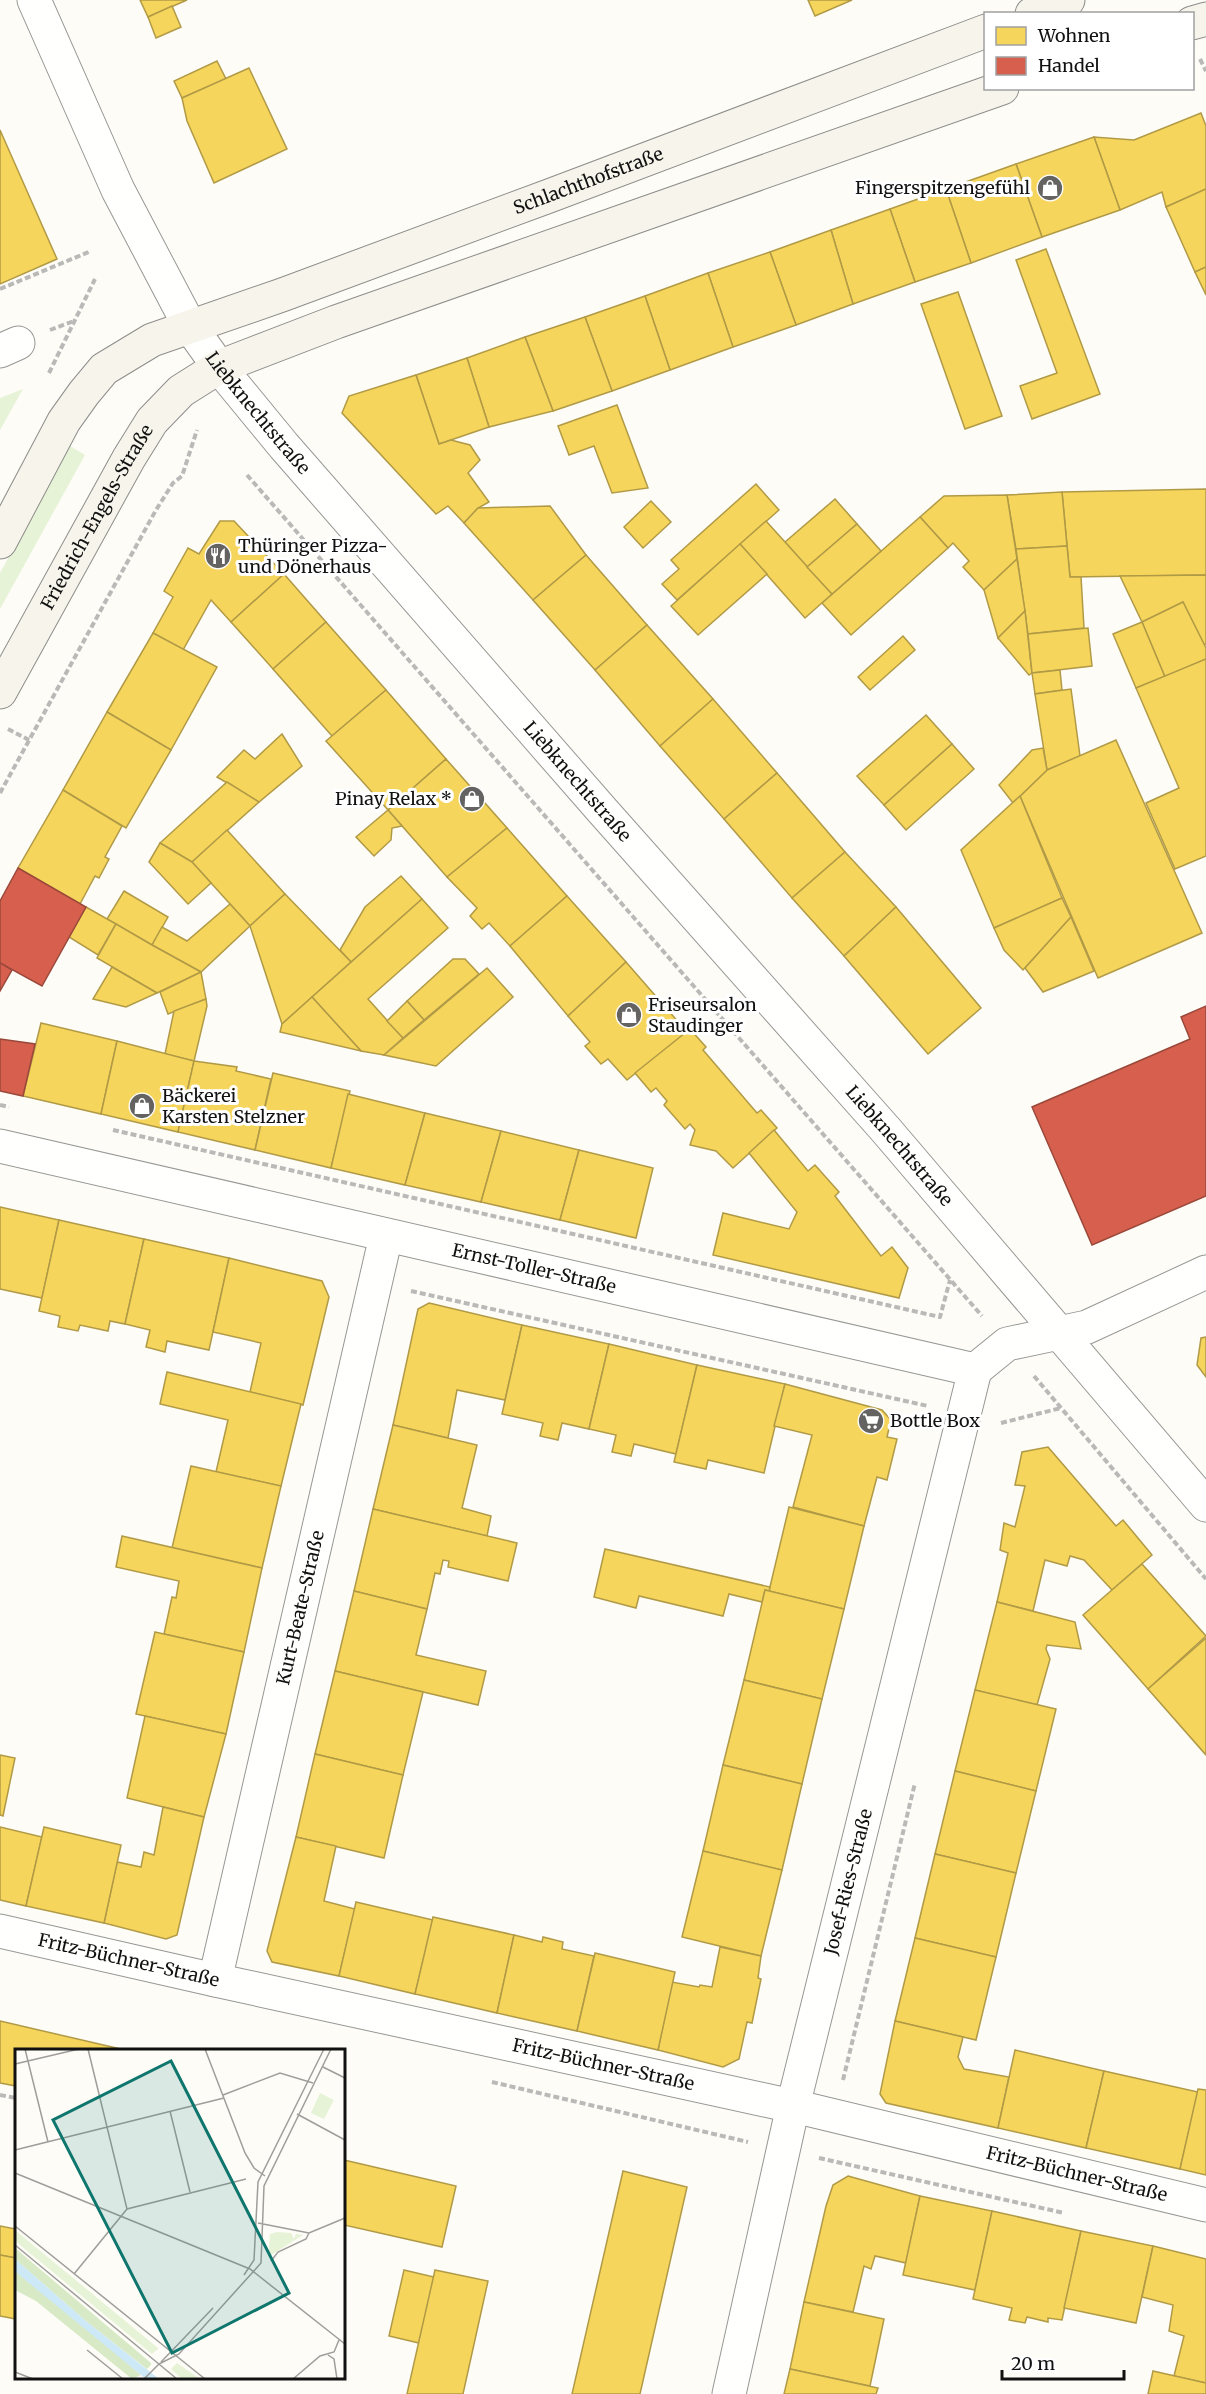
<svg xmlns="http://www.w3.org/2000/svg" width="1206" height="2394" font-family="Merriweather,serif">
  <rect width="100%" height="100%" fill="#fdfcf7"/>
  <g fill="#e7f3d7">
    <polygon points="23,389 0,430 0,398"/>
    <polygon points="70,446 85,455 0,609 0,573"/>
  </g>
  <g fill="#f6d55c" stroke="#b19a46" stroke-width="1.5">
    <polygon points="140,0 187,0 148,17"/>
    <polygon points="808,0 852,0 815,16"/>
    <polygon points="172,6 181,27 156,38 148,17"/>
    <polygon points="217,61 226,79 182,98 174,81"/>
    <polygon points="249,68 287,149 214,183 187,121 182,98"/>
    <polygon points="1201,113 1206,126 1206,189 1166,207 1162,192 1120,210 1094,137 1134,140"/>
    <polygon points="0,130 57,259 0,284"/>
    <polygon points="1094,137 1120,210 1042,237 1016,164"/>
    <polygon points="1016,164 1042,237 971,263 946,189"/>
    <polygon points="946,189 971,263 915,282 890,209"/>
    <polygon points="1206,189 1206,267 1195,272 1166,207"/>
    <polygon points="890,209 915,282 853,304 831,230"/>
    <polygon points="831,230 853,304 796,325 770,252"/>
    <polygon points="1046,249 1100,394 1032,419 1020,386 1057,373 1016,260"/>
    <polygon points="770,252 796,325 733,347 708,273"/>
    <polygon points="1206,267 1206,295 1195,272"/>
    <polygon points="708,273 733,347 670,370 645,296"/>
    <polygon points="958,292 1002,416 965,429 921,304"/>
    <polygon points="645,296 670,370 612,391 585,317"/>
    <polygon points="585,317 612,391 553,411 525,337"/>
    <polygon points="525,337 553,411 489,427 467,358"/>
    <polygon points="467,358 489,427 439,444 416,375"/>
    <polygon points="416,375 439,444 451,440 470,445 480,460 468,473 489,502 478,508 464,523 448,506 436,514 342,413 349,396"/>
    <polygon points="617,405 648,488 612,493 594,446 569,455 558,426"/>
    <polygon points="756,484 779,510 677,600 662,584 679,569 671,560"/>
    <polygon points="1206,489 1206,575 1070,577 1062,492"/>
    <polygon points="1062,492 1067,546 1016,549 1007,495"/>
    <polygon points="1007,495 1017,559 984,590 963,567 969,561 953,543 948,548 920,517 944,496"/>
    <polygon points="835,499 857,524 807,567 785,542"/>
    <polygon points="651,501 671,522 643,548 624,527"/>
    <polygon points="550,506 586,555 533,600 464,523 478,508"/>
    <polygon points="920,517 948,548 851,635 822,603"/>
    <polygon points="220,521 234,521 284,574 231,622 211,600 183,650 153,633 173,597 164,591 188,548 199,554"/>
    <polygon points="766,521 832,594 805,618 740,544"/>
    <polygon points="857,524 881,551 832,594 807,567"/>
    <polygon points="740,544 767,574 698,635 671,606"/>
    <polygon points="1067,546 1070,577 1081,577 1084,628 1028,634 1016,549"/>
    <polygon points="586,555 647,625 595,670 533,600"/>
    <polygon points="1017,559 1025,611 998,638 984,590"/>
    <polygon points="284,574 326,622 273,669 231,622"/>
    <polygon points="1206,575 1206,644 1204,645 1183,602 1142,622 1120,576"/>
    <polygon points="1183,602 1206,648 1206,659 1165,677 1142,622"/>
    <polygon points="1025,611 1032,673 1029,675 998,638"/>
    <polygon points="326,622 386,690 332,736 273,669"/>
    <polygon points="1142,622 1165,677 1136,688 1113,634"/>
    <polygon points="647,625 713,699 660,746 595,670"/>
    <polygon points="1088,628 1092,666 1032,673 1028,634"/>
    <polygon points="153,633 217,667 171,750 107,712"/>
    <polygon points="903,636 915,650 870,690 858,677"/>
    <polygon points="1206,659 1206,856 1175,869 1146,803 1179,788 1136,688"/>
    <polygon points="1060,670 1062,690 1035,694 1032,673"/>
    <polygon points="1071,689 1080,756 1047,770 1035,694"/>
    <polygon points="386,690 446,759 388,810 326,741"/>
    <polygon points="713,699 777,773 724,819 660,746"/>
    <polygon points="107,712 171,750 126,828 63,790"/>
    <polygon points="926,715 952,744 884,805 857,776"/>
    <polygon points="282,734 302,766 259,802 217,777 244,750 255,759"/>
    <polygon points="1116,740 1202,933 1098,978 1020,796 1047,770"/>
    <polygon points="952,744 974,769 906,830 884,805"/>
    <polygon points="1043,748 1047,770 1013,803 999,785 1032,750"/>
    <polygon points="446,759 507,828 447,877 388,810"/>
    <polygon points="777,773 845,852 792,898 724,819"/>
    <polygon points="227,782 259,802 192,862 160,843"/>
    <polygon points="63,790 122,826 105,857 109,859 99,878 95,876 80,904 18,868"/>
    <polygon points="1020,796 1062,898 994,928 961,850"/>
    <polygon points="388,810 402,826 392,828 391,840 374,856 356,837"/>
    <polygon points="507,828 567,896 510,946 489,923 482,929 470,916 477,908 447,877"/>
    <polygon points="227,830 285,894 250,926 192,862"/>
    <polygon points="160,843 192,862 211,883 188,904 149,862"/>
    <polygon points="845,852 896,907 844,956 792,898"/>
    <polygon points="401,876 422,899 351,962 340,950 365,907"/>
    <polygon points="124,891 168,917 152,945 107,919"/>
    <polygon points="285,894 351,962 282,1024 250,926"/>
    <polygon points="567,896 626,962 568,1016 510,946"/>
    <polygon points="1062,898 1071,917 1023,970 1004,950 994,928"/>
    <polygon points="422,899 448,928 368,999 403,1038 384,1055 361,1051 312,997"/>
    <polygon points="230,904 250,926 201,972 152,945 162,927 187,941"/>
    <polygon points="86,907 116,924 98,955 69,937"/>
    <polygon points="896,907 981,1008 928,1054 844,956"/>
    <polygon points="1071,917 1094,971 1043,992 1025,968"/>
    <polygon points="116,924 152,945 201,972 157,993 97,958"/>
    <polygon points="453,959 465,959 479,974 424,1020 407,1001"/>
    <polygon points="626,962 687,1032 627,1080 608,1059 601,1064 585,1046 590,1042 568,1016"/>
    <polygon points="112,967 157,993 126,1007 93,999"/>
    <polygon points="487,968 513,997 436,1066 384,1055"/>
    <polygon points="201,972 206,999 168,1014 160,992"/>
    <polygon points="312,997 361,1051 280,1032 282,1024"/>
    <polygon points="206,999 207,1006 194,1061 165,1054 174,1011"/>
    <polygon points="407,1001 424,1020 403,1038 387,1021"/>
    <polygon points="41,1023 117,1041 101,1114 23,1096"/>
    <polygon points="690,1029 706,1047 703,1050 757,1113 761,1110 777,1128 733,1168 716,1151 690,1145 695,1130 690,1124 685,1129 664,1105 667,1101 656,1088 651,1092 635,1073"/>
    <polygon points="117,1041 194,1061 178,1132 101,1114"/>
    <polygon points="194,1061 237,1067 236,1071 271,1079 255,1150 178,1132"/>
    <polygon points="273,1073 350,1091 331,1168 255,1150"/>
    <polygon points="348,1094 425,1113 405,1185 331,1168"/>
    <polygon points="425,1113 501,1131 481,1202 405,1185"/>
    <polygon points="774,1130 808,1171 815,1165 839,1192 835,1196 881,1256 892,1247 908,1268 899,1298 713,1255 723,1213 789,1229 797,1212 749,1153"/>
    <polygon points="501,1131 579,1150 560,1220 481,1202"/>
    <polygon points="579,1150 653,1168 636,1238 560,1220"/>
    <polygon points="0,1207 59,1220 42,1298 0,1289"/>
    <polygon points="59,1220 144,1239 125,1324 110,1321 108,1331 80,1325 78,1331 58,1327 60,1316 39,1311"/>
    <polygon points="144,1239 229,1258 209,1350 167,1341 165,1352 146,1347 150,1330 125,1324"/>
    <polygon points="229,1258 322,1281 329,1297 303,1405 250,1392 261,1343 213,1332"/>
    <polygon points="429,1303 522,1325 505,1400 457,1390 448,1438 393,1425 418,1309"/>
    <polygon points="522,1325 609,1344 589,1429 562,1423 558,1440 540,1436 543,1423 502,1414"/>
    <polygon points="1206,1337 1206,1377 1197,1365 1201,1338"/>
    <polygon points="609,1344 697,1365 676,1454 634,1444 631,1456 612,1452 616,1435 589,1429"/>
    <polygon points="697,1365 785,1384 764,1473 708,1460 706,1469 674,1462"/>
    <polygon points="167,1372 301,1404 281,1486 216,1472 228,1420 160,1404"/>
    <polygon points="785,1384 882,1410 891,1420 887,1437 897,1439 887,1480 877,1477 864,1526 793,1507 812,1435 774,1426"/>
    <polygon points="393,1425 477,1445 462,1508 491,1516 487,1536 373,1509"/>
    <polygon points="1048,1447 1116,1526 1123,1520 1152,1555 1112,1590 1084,1560 1070,1556 1067,1566 1045,1560 1033,1611 997,1602 1008,1553 1000,1550 1004,1523 1015,1527 1025,1486 1015,1485 1022,1452"/>
    <polygon points="191,1466 281,1486 262,1568 172,1548"/>
    <polygon points="789,1507 864,1526 844,1609 769,1591"/>
    <polygon points="373,1509 517,1543 508,1581 448,1567 449,1561 443,1560 440,1574 435,1573 427,1609 354,1591"/>
    <polygon points="122,1536 262,1568 244,1652 164,1634 172,1597 176,1598 179,1581 116,1567"/>
    <polygon points="605,1549 770,1587 769,1591 765,1590 762,1602 729,1594 723,1616 639,1596 636,1608 594,1597"/>
    <polygon points="1142,1564 1206,1636 1148,1689 1083,1615"/>
    <polygon points="765,1590 844,1609 822,1699 744,1680"/>
    <polygon points="354,1591 427,1609 416,1655 486,1671 478,1705 335,1671"/>
    <polygon points="997,1602 1075,1622 1081,1649 1047,1645 1046,1649 1050,1659 1037,1705 975,1690"/>
    <polygon points="155,1632 244,1652 226,1734 136,1714"/>
    <polygon points="1206,1638 1206,1755 1148,1689"/>
    <polygon points="335,1671 423,1692 403,1775 315,1754"/>
    <polygon points="744,1680 822,1699 802,1784 723,1765"/>
    <polygon points="975,1690 1056,1709 1036,1791 955,1771"/>
    <polygon points="145,1716 226,1734 204,1817 127,1798"/>
    <polygon points="315,1754 403,1775 384,1858 296,1837"/>
    <polygon points="0,1755 15,1758 3,1816 0,1815"/>
    <polygon points="723,1765 802,1784 782,1870 703,1851"/>
    <polygon points="955,1771 1036,1791 1016,1873 935,1854"/>
    <polygon points="163,1807 204,1817 177,1935 166,1939 104,1923 117,1862 141,1867 144,1852 154,1855"/>
    <polygon points="0,1827 42,1837 26,1906 0,1900"/>
    <polygon points="44,1827 121,1845 104,1923 26,1906"/>
    <polygon points="296,1837 336,1846 324,1901 355,1909 339,1976 272,1962 267,1951"/>
    <polygon points="703,1851 782,1870 761,1956 682,1937"/>
    <polygon points="935,1854 1016,1873 996,1957 915,1938"/>
    <polygon points="356,1902 433,1920 415,1994 339,1976"/>
    <polygon points="433,1917 514,1935 497,2013 415,1994"/>
    <polygon points="514,1935 542,1942 543,1937 563,1942 562,1949 594,1956 577,2031 497,2013"/>
    <polygon points="915,1938 996,1957 976,2040 895,2021"/>
    <polygon points="720,1947 761,1956 758,1978 761,1979 752,2023 747,2022 739,2059 723,2067 658,2050 672,1982 699,1987 700,1985 712,1987"/>
    <polygon points="595,1953 675,1972 658,2050 577,2031"/>
    <polygon points="0,2021 125,2050 16,2050 16,2086 0,2083"/>
    <polygon points="895,2021 963,2037 958,2057 964,2069 1009,2077 998,2128 886,2103 880,2094"/>
    <polygon points="1015,2050 1104,2071 1086,2148 998,2128"/>
    <polygon points="1104,2071 1198,2092 1180,2169 1086,2148"/>
    <polygon points="1198,2089 1206,2090 1206,2175 1180,2169"/>
    <polygon points="344,2160 456,2186 442,2247 344,2225"/>
    <polygon points="623,2171 687,2187 640,2394 572,2394"/>
    <polygon points="848,2176 920,2196 906,2263 875,2256 871,2269 864,2266 853,2312 804,2302 826,2206 833,2185"/>
    <polygon points="920,2196 992,2211 975,2290 903,2275"/>
    <polygon points="992,2211 1081,2231 1062,2320 1048,2318 1048,2322 1027,2317 1025,2323 1009,2320 1012,2308 973,2299"/>
    <polygon points="0,2226 16,2229 16,2258 0,2255"/>
    <polygon points="1081,2231 1153,2246 1136,2323 1064,2308"/>
    <polygon points="1153,2246 1206,2259 1206,2383 1174,2376 1184,2336 1169,2331 1173,2305 1142,2297"/>
    <polygon points="0,2255 16,2258 16,2319 0,2316"/>
    <polygon points="404,2270 434,2277 419,2343 389,2336"/>
    <polygon points="435,2270 488,2281 463,2394 407,2394"/>
    <polygon points="804,2302 884,2319 870,2386 790,2369"/>
    <polygon points="790,2369 878,2388 876,2394 784,2394"/>
    <polygon points="1153,2371 1206,2383 1206,2394 1148,2394"/>
  </g>
  <g fill="#d6604d" stroke="#9b483b" stroke-width="1.5">
    <polygon points="18,868 86,907 42,986 0,963 0,901"/>
    <polygon points="0,963 12,970 0,991"/>
    <polygon points="1206,1006 1206,1196 1092,1245 1032,1107 1190,1039 1181,1017"/>
    <polygon points="0,1039 35,1044 23,1096 0,1091"/>
  </g>
  <g fill="none" stroke-linecap="round" stroke-linejoin="round">
    <g stroke="#979795" stroke-width="35">
      <g id="minor">
        <polyline points="0,351 18,343"/>
        <path id="s1" d="M 0,1146 L 975,1370 L 1007,1344 L 1087,1327 L 1206,1272"/>
        <path id="s2" d="M 0,1931 L 215,1980 L 806,2109 L 1206,2205"/>
        <path id="s3" d="M 215,1980 L 386,1236"/>
        <path id="s4" d="M 729,2394 L 793,2106 L 975,1370"/>
      </g>
    </g>
    <g stroke="#979795" stroke-width="35">
      <g id="tertiary">
        <path id="s5" d="M 34,0 L 118,190 L 189,325 L 219,367 L 284,446 L 601,809 L 886,1130 L 1206,1505"/>
      </g>
    </g>
    <g stroke="#8e8d8b" stroke-width="35">
      <g id="secondary">
        <polyline points="1032,14 1068,0"/>
        <polyline points="1192,23 1206,19"/>
        <path id="s6" d="M 0,542 L 64,421 L 84,393 L 104,369 L 152,340 L 282,295 L 549,196 L 986,31"/>
        <path id="s7" d="M 0,692 L 129,458 L 152,421 L 181,391 L 219,367 L 336,322 L 1002,88"/>
      </g>
    </g>
    <g stroke="#b9b9b8" stroke-width="4" stroke-dasharray="6 3" stroke-linecap="butt">
      <polyline points="1200,59 1206,71"/>
      <polyline points="0,289 91,251"/>
      <polyline points="50,330 74,321"/>
      <polyline points="49,373 95,279"/>
      <polyline points="247,475 982,1316"/>
      <polyline points="8,729 29,740"/>
      <polyline points="0,793 156,510 173,483 182,476 197,430"/>
      <polyline points="0,1105 9,1107"/>
      <polyline points="113,1130 940,1317 950,1280"/>
      <polyline points="411,1291 928,1406"/>
      <polyline points="1034,1376 1206,1579"/>
      <polyline points="1001,1423 1061,1408"/>
      <polyline points="843,2080 915,1783"/>
      <polyline points="492,2082 748,2142"/>
      <polyline points="0,2095 16,2098"/>
      <polyline points="819,2158 1064,2213"/>
    </g>
    <use href="#minor" stroke="#fffffe" stroke-width="33"/>
    <use href="#tertiary" stroke="#fffffe" stroke-width="33"/>
    <use href="#secondary" stroke="#f6f4eb" stroke-width="33"/>
  </g>
  <defs>
    <g id="shop-disc" transform="scale(1.35)"><circle r="9.5" fill="#646362" stroke="#fff"/><path d="M-5-2.5h2.3a2.7 3.5 0 0 1 5.4 0H5L5.5 6h-11ZM-1.5-2.5h3a1.5 2.3 0 0 0-3 0Z" fill="#fff"/></g>
    <g id="restaurant-disc" transform="scale(1.35)"><circle r="9.5" fill="#646362" stroke="#fff"/><path d="M-5-6h1v4h1v-4h1v4h1v-4h1v5L-1.5 .5V6h-2V.5L-5-1ZM5-6V6H3V1.5H1.5Q1.5-4 5-6Z" fill="#fff"/></g>
    <g id="supermarket-disc" transform="scale(1.35)"><circle r="9.5" fill="#646362" stroke="#fff"/><path d="M-6-5.5h2.5l.6 2H6L4.5 2H-2.5L-4.4-4H-6ZM-1.5 3.2a1.3 1.3 0 1 0 .1 0ZM3 3.2a1.3 1.3 0 1 0 .1 0Z" fill="#fff"/></g>
  </defs>
  <g fill-rule="evenodd">
    <use href="#shop-disc" x="1050" y="188"/>
    <use href="#restaurant-disc" x="218" y="556"/>
    <use href="#shop-disc" x="472" y="799"/>
    <use href="#shop-disc" x="629" y="1015"/>
    <use href="#shop-disc" x="142" y="1106"/>
    <use href="#supermarket-disc" x="871" y="1421"/>
  </g>
  <g text-anchor="middle" stroke-width="6" stroke-linejoin="round" paint-order="stroke">
    <g font-size="18" fill="#111" stroke="#fff">
      <text dy="6" stroke="none"><textPath href="#s6" startOffset="723">Schlachthofstraße</textPath></text>
      <text dy="6" stroke="none"><textPath href="#s5" startOffset="472">Liebknechtstraße</textPath></text>
      <text dy="6" stroke="none"><textPath href="#s7" startOffset="200">Friedrich-Engels-Straße</textPath></text>
      <text dy="6" stroke="none"><textPath href="#s5" startOffset="960">Liebknechtstraße</textPath></text>
      <text dy="6" stroke="none"><textPath href="#s5" startOffset="1446">Liebknechtstraße</textPath></text>
      <text dy="6" stroke="none"><textPath href="#s1" startOffset="548">Ernst-Toller-Straße</textPath></text>
      <text dy="6" stroke="none"><textPath href="#s3" startOffset="382">Kurt-Beate-Straße</textPath></text>
      <text dy="6" stroke="none"><textPath href="#s4" startOffset="526">Josef-Ries-Straße</textPath></text>
      <text dy="6" stroke="none"><textPath href="#s2" startOffset="132">Fritz-Büchner-Straße</textPath></text>
      <text dy="6" stroke="none"><textPath href="#s2" startOffset="618">Fritz-Büchner-Straße</textPath></text>
      <text dy="6" stroke="none"><textPath href="#s2" startOffset="1104">Fritz-Büchner-Straße</textPath></text>
    </g>
    <g font-size="18" fill="#111" stroke="#fff" text-anchor="start">
      <text x="1030" y="194" text-anchor="end">Fingerspitzengefühl</text>
      <text x="238" y="552">Thüringer Pizza-<tspan x="238" dy="21">und Dönerhaus</tspan></text>
      <text x="452" y="805" text-anchor="end">Pinay Relax *</text>
      <text x="648" y="1011">Friseursalon<tspan x="648" dy="21">Staudinger</tspan></text>
      <text x="162" y="1102">Bäckerei<tspan x="162" dy="21">Karsten Stelzner</tspan></text>
      <text x="890" y="1427">Bottle Box</text>
    </g>
  </g>
  <g transform="translate(15 2049)">
    <rect width="330" height="330" fill="#fdfcf7"/>
    <path d="M 305,44 L 319,51 L 309,70 L 296,64 ZM 0,181 L 143,299 L 143,300 L 137,305 L 5,196 L 0,191 ZM 262,183 L 276,184 L 279,190 L 281,185 L 288,186 L 253,208 L 255,185 ZM 162,314 L 185,330 L 167,330 L 156,320 Z" fill="#e7f3d7"/>
    <path d="M 0,199 L 136,314 L 136,316 L 132,320 L 72,273 L 0,210 ZM 0,222 L 90,295 L 126,326 L 117,330 L 21,252 L 0,241 Z" fill="#d8eac5"/>
    <path d="M 0,210 L 72,273 L 144,330 L 131,330 L 14,234 L 0,222 Z" fill="#cde8f7"/>
    <path fill="none" stroke="#9f9e9b" stroke-width="1.5" d="M 10,0 L 33,93M 73,0 L 112,160M 190,0 L 230,104 L 239,119 L 250,127M 0,15 L 64,0M 308,18 L 330,29M 208,46 L 265,24 L 298,34M 155,62 L 175,143M 282,65 L 330,91M 0,101 L 209,49M 0,124 L 235,220 L 330,295M 243,174 L 294,184 L 330,169M 0,177 L 190,330M 0,196 L 162,330M 256,212 L 263,203 L 291,190 L 294,184M 59,225 L 112,160 L 231,130M 229,226 L 239,211 L 243,133 L 309,0M 72,301 L 108,330M 313,306 L 319,310 L 322,330M 146,313 L 198,259M 144,315 L 164,305 L 246,214 L 249,137 L 316,0M 0,323 L 18,330M 129,330 L 144,315M 278,330 L 305,307 L 319,303 L 324,291"/>
    <path fill="#0f766e" fill-opacity="0.15" stroke="#0f766e" stroke-width="3" d="M 156,12 L 274,244 L 157,304 L 38,71 Z"/>
    <rect width="330" height="330" fill="none" stroke="#111" stroke-width="3"/>
  </g>
  <rect x="984" y="12" width="210" height="78" fill="#ffffff" stroke="#a0a0a0" stroke-width="1.5"/>
  <rect x="996" y="27" width="30" height="18" fill="#f6d55c" stroke="#a0a0a0" stroke-width="1.5"/>
  <text x="1038" y="42" font-size="18" fill="#111111">Wohnen</text>
  <rect x="996" y="57" width="30" height="18" fill="#d6604d" stroke="#a0a0a0" stroke-width="1.5"/>
  <text x="1038" y="72" font-size="18" fill="#111111">Handel</text>
  <path d="M1002 2370v9h122v-9" fill="none" stroke="#111111" stroke-width="3"/>
  <text x="1011" y="2370" font-size="18" fill="#111111" stroke="#ffffff" stroke-width="4.5" paint-order="stroke">20 m</text>
</svg>
